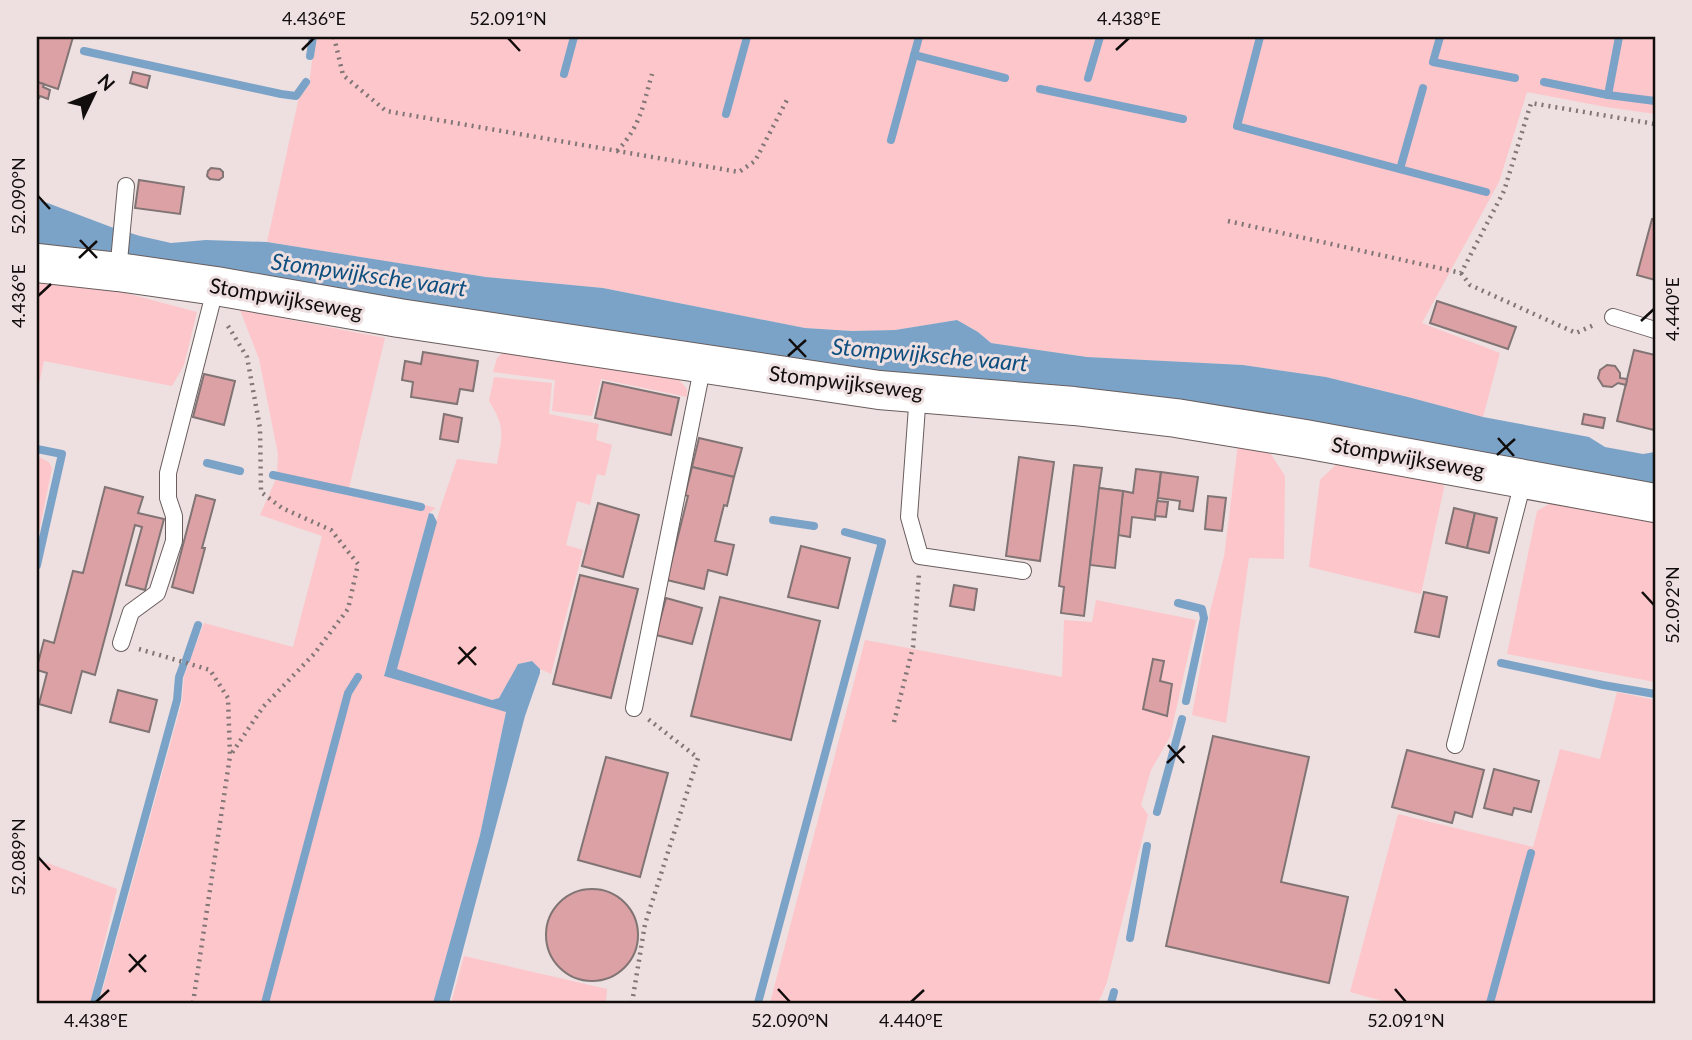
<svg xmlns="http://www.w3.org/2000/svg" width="1692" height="1040" font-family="Lato,sans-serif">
  <rect width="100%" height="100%" fill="#eedfe0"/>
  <g fill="#fdc6ca">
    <polygon points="315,37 1655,37 1655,114 1606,107 1527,92 1499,182 1422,323 1500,353 1483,417 1408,397 1326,377 1243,365 1087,357 991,343 978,332 957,320 895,330 853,331 805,328 603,288 486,277 267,242 299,97 309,85"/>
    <polygon points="37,281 118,291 197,312 184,365 172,386 44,361 37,393"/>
    <polygon points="240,310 385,338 349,488 277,473 278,454 259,359"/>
    <polygon points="508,348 673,373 687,389 687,397 601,379 592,416 552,411 555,380 493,372 497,358"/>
    <path d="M 494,377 L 552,383 L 549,414 L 599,424 L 596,440 L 612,445 L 605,476 L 597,474 L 590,505 L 577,501 L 566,545 L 583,550 L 551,674 L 540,669 L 532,661 L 518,664 L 499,698 L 492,700 L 396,669 L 439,512 L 457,459 L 497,464 C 502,435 506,428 489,401 Z"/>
    <polygon points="1238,444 1267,448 1285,476 1284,559 1249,558 1226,723 1192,715 1211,607 1224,557"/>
    <polygon points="37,456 49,462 52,468 37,542"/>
    <polygon points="1343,458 1441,476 1444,488 1421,594 1309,567 1320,480"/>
    <polygon points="276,479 420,511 425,505 436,508 429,513 384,675 506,711 480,835 433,1003 99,1003 182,701 184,676 204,623 293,647 322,536 260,515"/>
    <polygon points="1554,501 1655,523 1655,682 1507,654 1537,511"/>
    <polygon points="1096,600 1196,620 1170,737 1151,770 1141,805 1148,815 1107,982 1101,997 1097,1003 770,1003 865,640 1062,677 1064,620 1092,622"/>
    <polygon points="1617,692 1655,700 1655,1003 1390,1003 1350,992 1398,814 1533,847 1560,749 1600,759"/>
    <polygon points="37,859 117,889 90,1003 37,1003"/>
    <polygon points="464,956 607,989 606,1003 451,1003"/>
  </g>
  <g fill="#7ba3c8">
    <polygon points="37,199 111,227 140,236 171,243 206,240 267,242 486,277 603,288 805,328 852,331 895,330 957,320 978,332 991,343 1087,357 1243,365 1326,377 1408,397 1483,417 1589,437 1605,447 1643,454 1655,452 1655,490 909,379 37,253"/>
    <polygon points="429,513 433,514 437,522 397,669 492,700 499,698 518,664 532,661 540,669 540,673 525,716 449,1003 433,1003 480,835 506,712 384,676"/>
  </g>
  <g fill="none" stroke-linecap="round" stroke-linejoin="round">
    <g stroke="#7ba3c8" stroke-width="8">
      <polyline points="1260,37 1237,126 1486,192"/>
      <polyline points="1440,37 1433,62 1515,78"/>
      <polyline points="84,51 281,94 296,96 306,82"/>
      <polyline points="914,55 1005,78"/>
      <polyline points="310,56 313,37"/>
      <polyline points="564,74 574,37"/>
      <polyline points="1088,78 1100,37"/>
      <polyline points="1544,82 1608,95 1655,101"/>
      <polyline points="1040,89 1183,119"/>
      <polyline points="1608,95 1619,37"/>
      <polyline points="726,114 747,37"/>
      <polyline points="891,140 919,37"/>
      <polyline points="1400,169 1423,88"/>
      <polyline points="37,449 62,454 37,565"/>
      <polyline points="207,463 240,471"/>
      <polyline points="273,475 421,507"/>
      <polyline points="773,520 814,526"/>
      <polyline points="1178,603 1202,609 1204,618 1186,701"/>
      <polyline points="186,660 198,625"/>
      <polyline points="1501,663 1603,685 1655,694"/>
      <polyline points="1157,812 1182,719"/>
      <polyline points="1130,938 1147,846"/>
      <polyline points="94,1003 177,700 179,677 183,666"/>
      <polyline points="265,1003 348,693 358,677"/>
      <polyline points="758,1003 882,542 845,532"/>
      <polyline points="1111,1003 1114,992"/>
      <polyline points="1490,1003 1531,853"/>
    </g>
  </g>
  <g fill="#dca1a5" stroke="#817474" stroke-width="2">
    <polygon points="37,37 73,37 58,89 37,82"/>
    <polygon points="133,72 150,76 147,88 130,83"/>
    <polygon points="37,82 44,84 43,87 50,90 48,99 40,96 39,98 37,97"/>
    <polygon points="211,168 220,169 223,172 223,177 219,180 210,179 207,176 208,171"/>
    <polygon points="139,180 184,187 180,214 135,208"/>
    <polygon points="1652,219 1655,220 1655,280 1637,275"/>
    <polygon points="1437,301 1516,327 1508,349 1430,323"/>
    <polygon points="1634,350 1655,355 1655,423 1654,430 1617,421"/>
    <polygon points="423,352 478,361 473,391 460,389 457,404 411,397 413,382 402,380 405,361 421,364"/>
    <polygon points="1607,365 1615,366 1620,373 1620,378 1627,379 1626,385 1618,383 1612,387 1603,386 1598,378 1600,370"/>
    <polygon points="204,374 235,381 224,425 193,417"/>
    <polygon points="603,382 679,398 671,435 595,418"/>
    <polygon points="444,414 462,418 458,442 440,439"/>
    <polygon points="1584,414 1605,418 1603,428 1582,424"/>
    <polygon points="699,438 742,448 734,477 692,467"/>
    <polygon points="1019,457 1054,462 1040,561 1006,556"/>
    <polygon points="1074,465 1102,468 1099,488 1123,491 1117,541 1093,538 1084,616 1061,613 1064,587 1059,586"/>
    <polygon points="692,467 734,477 727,506 724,505 715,541 734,545 727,575 708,570 704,589 667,580 688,496 685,495"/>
    <polygon points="1136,469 1161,472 1155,520 1132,517 1130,537 1118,535 1123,491 1133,493"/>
    <polygon points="1161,472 1198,477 1193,511 1179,509 1180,501 1158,498"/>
    <polygon points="105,487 143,497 138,513 164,519 145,590 126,585 142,527 135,525 95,675 82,671 71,713 39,704 47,673 37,670 37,667 44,640 54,643 73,571 83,573"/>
    <polygon points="1099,488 1123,491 1115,568 1090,565"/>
    <polygon points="196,495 215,500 202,548 205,548 193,593 172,587"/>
    <polygon points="1208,496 1226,498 1222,531 1205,529"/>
    <polygon points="1157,501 1168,502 1166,517 1155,516"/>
    <polygon points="598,503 639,515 623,577 582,566"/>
    <polygon points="1454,508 1475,513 1467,548 1446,543"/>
    <polygon points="1475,513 1497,518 1489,553 1467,548"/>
    <polygon points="801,546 850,558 838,608 788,597"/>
    <polygon points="580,575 638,589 611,698 553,684"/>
    <polygon points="954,585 977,589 974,610 950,606"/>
    <polygon points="1424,592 1447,597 1439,637 1415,632"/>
    <polygon points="720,597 820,621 791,740 691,716"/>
    <polygon points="666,598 702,608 692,644 656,635"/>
    <polygon points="1153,659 1164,661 1160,681 1172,684 1167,716 1143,709"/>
    <polygon points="118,690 157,700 149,732 110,722"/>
    <polygon points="1213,736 1309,757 1281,882 1348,897 1329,983 1166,946"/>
    <polygon points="1407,750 1484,770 1472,817 1455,812 1452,823 1392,807"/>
    <polygon points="606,757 668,773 640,877 578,860"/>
    <polygon points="1494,769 1539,781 1531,812 1514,808 1512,815 1484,808"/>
    <circle cx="592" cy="935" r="46"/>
  </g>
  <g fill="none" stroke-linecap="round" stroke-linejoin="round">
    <g stroke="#695d5d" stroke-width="18">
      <g id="lane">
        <polyline points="118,272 126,186"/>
        <polyline points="1613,317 1655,330"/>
        <polyline points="918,393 909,517 920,556 1023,571"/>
        <polyline points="121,643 131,612 157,593 174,541 174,516 168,498 168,473 216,286"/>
        <polyline points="634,708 703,364"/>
        <polyline points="1455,745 1524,478"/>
      </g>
    </g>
    <g stroke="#695d5d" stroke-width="40">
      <polyline id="secondary" points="37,263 118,272 216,286 399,318 879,390 1074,406 1176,418 1305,439 1655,503"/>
    </g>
    <g stroke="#807676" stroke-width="4.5" stroke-dasharray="2 5" stroke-linecap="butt">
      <polyline points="334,37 343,75 386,111 739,172 755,161 788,98"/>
      <path d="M 617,151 C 640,127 643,106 652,74"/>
      <polyline points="1228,221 1461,273 1504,191 1531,103 1655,124"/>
      <polyline points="1461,273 1470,285 1576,333 1596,324"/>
      <polyline points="228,326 247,357 260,428 261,492 282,508 331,530 358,564 348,609 314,654 263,707 230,756"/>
      <polyline points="139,649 210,670 228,698 230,756 193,1003"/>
      <polyline points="894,722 913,647 919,574"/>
      <polyline points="632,1003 645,924 698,758 648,719"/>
    </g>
    <use href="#lane" stroke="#fff" stroke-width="16"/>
    <use href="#secondary" stroke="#fff" stroke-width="38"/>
  </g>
  <path fill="none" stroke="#120d0d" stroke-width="2.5" d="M 508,38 L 520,51M 302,50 L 314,38M 1116,50 L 1129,38M 38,196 L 50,209M 80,240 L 97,258M 79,258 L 97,241M 38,296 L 51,284M 1641,321 L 1654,309M 789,339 L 806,357M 788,356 L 806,340M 1498,438 L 1514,456M 1497,455 L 1515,439M 1642,592 L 1654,605M 459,647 L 476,665M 458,664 L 476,647M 1168,745 L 1184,763M 1167,763 L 1185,746M 38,857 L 50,870M 129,954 L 146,972M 129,972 L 146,955M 778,989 L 790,1002M 1395,989 L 1406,1002M 96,1002 L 109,990M 911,1002 L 924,990"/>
  <g text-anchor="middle" stroke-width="6" stroke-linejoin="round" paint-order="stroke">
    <g font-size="21" fill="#120d0d" stroke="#eedfe0">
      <text transform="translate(286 299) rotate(10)" y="7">Stompwijkseweg</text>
      <text transform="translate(846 383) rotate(7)" y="7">Stompwijkseweg</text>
      <text transform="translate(1408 458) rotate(10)" y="7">Stompwijkseweg</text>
    </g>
    <g font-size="23" font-style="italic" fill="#0e4f7f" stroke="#eedfe0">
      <text transform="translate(369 275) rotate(8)" y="8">Stompwijksche vaart</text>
      <text transform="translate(930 355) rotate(5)" y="8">Stompwijksche vaart</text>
    </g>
  </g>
  <rect width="1692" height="1040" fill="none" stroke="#eedfe0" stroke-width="77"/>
  <g transform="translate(94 94) rotate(47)" stroke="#eedfe0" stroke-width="5" paint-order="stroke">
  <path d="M0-5L12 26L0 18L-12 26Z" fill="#120d0d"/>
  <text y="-10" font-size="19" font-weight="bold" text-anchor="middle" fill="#120d0d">N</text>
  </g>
  <rect x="38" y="38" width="1616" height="964" fill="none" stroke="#120d0d" stroke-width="2.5"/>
  <g font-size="18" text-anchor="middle" fill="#120d0d">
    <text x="314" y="25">4.436°E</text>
    <text x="508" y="25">52.091°N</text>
    <text x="1129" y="25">4.438°E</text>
    <text transform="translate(19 196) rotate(-90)" y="6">52.090°N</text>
    <text transform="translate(19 296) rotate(-90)" y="6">4.436°E</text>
    <text transform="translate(1673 309) rotate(-90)" y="6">4.440°E</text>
    <text transform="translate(1673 605) rotate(-90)" y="6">52.092°N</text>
    <text transform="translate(19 857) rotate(-90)" y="6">52.089°N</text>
    <text x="96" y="1027">4.438°E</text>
    <text x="790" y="1027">52.090°N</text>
    <text x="911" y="1027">4.440°E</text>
    <text x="1406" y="1027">52.091°N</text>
  </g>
</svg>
